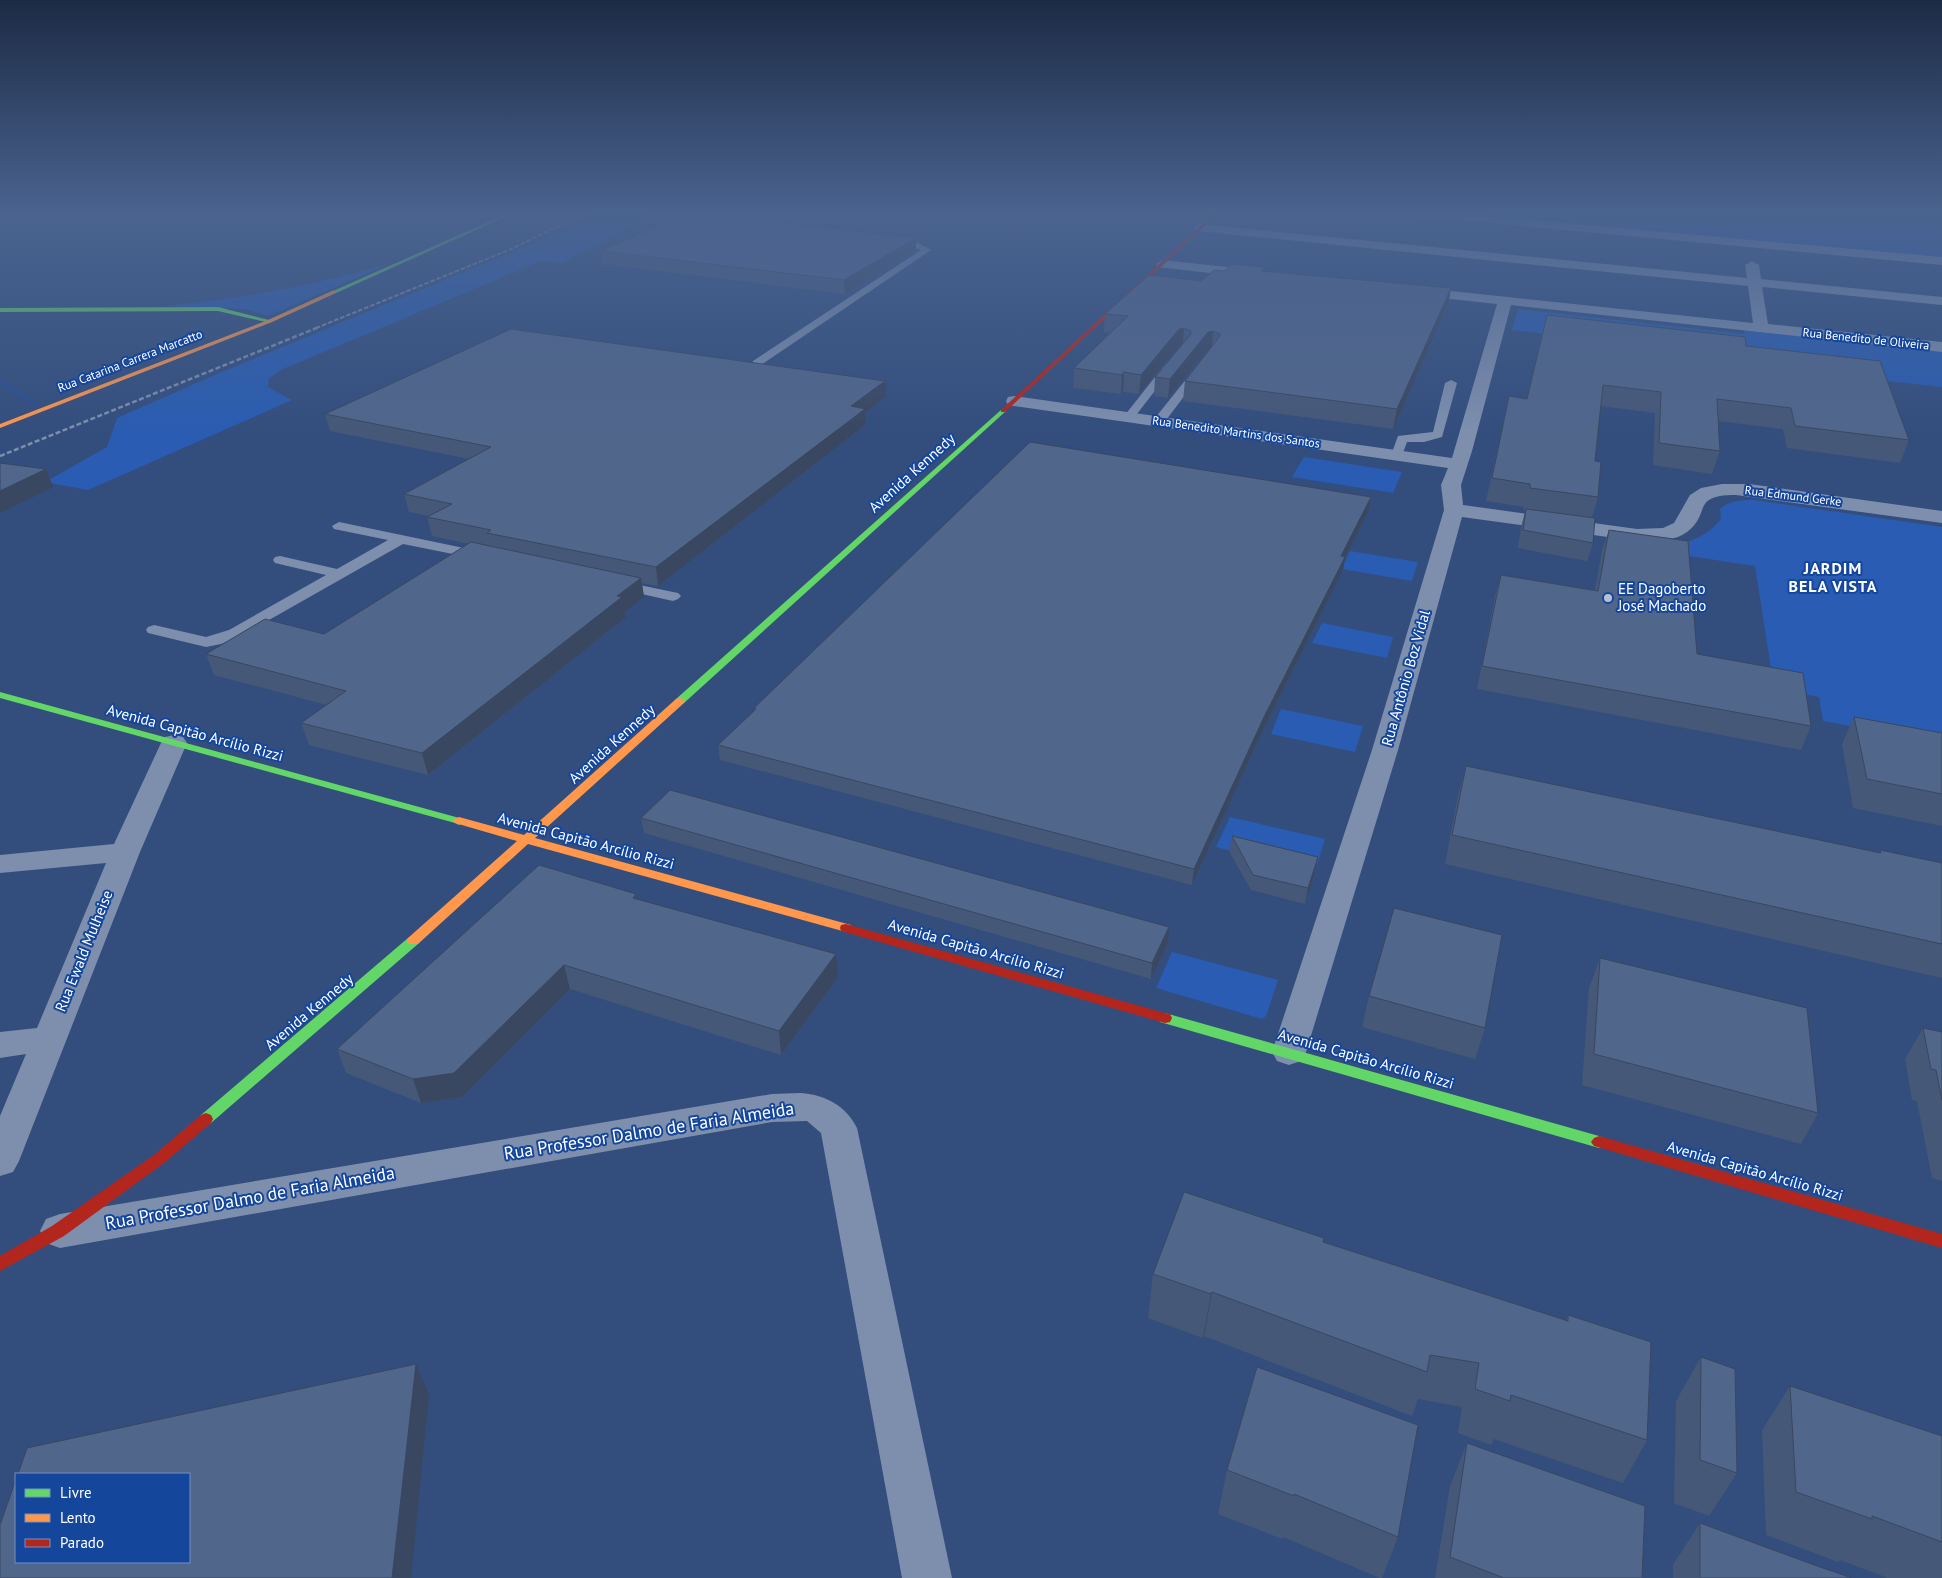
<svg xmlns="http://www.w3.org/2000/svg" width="1942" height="1578" font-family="'PT Sans',sans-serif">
  <rect width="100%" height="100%" fill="#334e7d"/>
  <g fill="#295cb2">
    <polygon points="594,213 655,213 562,263 541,261 283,369 269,378 268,387 292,400 88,490 45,482 107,447 117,418 210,377 558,233"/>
    <polygon points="1440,213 1942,213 1942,258"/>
    <path d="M 391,263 L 268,316 L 246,309 L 162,306 C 240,299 316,285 391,263 Z"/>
    <polygon points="1518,309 1745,334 1744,330 1942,352 1942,387 1766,368 1764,358 1512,330"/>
    <polygon points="1304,457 1402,472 1393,493 1292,477"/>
    <path d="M 1754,500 L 1942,527 L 1942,743 L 1823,721 L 1819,697 L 1774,688 L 1755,566 L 1629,547 C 1663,546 1697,549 1721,519 L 1720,509 C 1730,500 1741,500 1754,500 Z"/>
    <polygon points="1350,551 1418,562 1412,581 1342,569"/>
    <polygon points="1322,623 1393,637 1387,658 1312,643"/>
    <polygon points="1281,709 1363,726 1355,752 1271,734"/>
    <polygon points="1230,817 1325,839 1315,872 1216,847"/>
    <polygon points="1172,952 1278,980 1266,1016 1262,1019 1156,988"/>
  </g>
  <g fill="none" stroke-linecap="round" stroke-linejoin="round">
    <polygon fill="#2c4f8e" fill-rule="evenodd" points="0,379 2,380 40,405 35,406 0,384"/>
    <g fill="#7e8fae" fill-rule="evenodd">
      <polygon points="891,239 918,243 931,250 761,365 753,365 752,363 753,361 921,250 913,247 888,244 888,240"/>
      <polygon points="1170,362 1175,365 1133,419 1125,419 1123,417 1125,415 1166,363"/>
      <polygon points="1200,366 1205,369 1163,424 1155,424 1153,421 1155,418 1196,367"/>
      <polygon points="1451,380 1457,383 1442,437 1424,442 1407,442 1401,458 1393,458 1391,455 1398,436 1433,432 1445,383"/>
      <polygon points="339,522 483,552 488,553 490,556 488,559 483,560 403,544 241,636 221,644 206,647 148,633 146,630 148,627 154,625 206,637 229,630 326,575 275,563 273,560 275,557 280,556 337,569 388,540 334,529 332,526"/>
      <polygon points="620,581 678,593 681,596 678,599 673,601 615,588 613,585 615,582"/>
    </g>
    <g fill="#7e8fae" fill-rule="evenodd">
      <polygon points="1409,213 1454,213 1942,257 1942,265 1415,216"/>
      <path d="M 1200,224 L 1747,278 L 1745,265 L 1752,261 L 1759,265 L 1761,279 L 1942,297 L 1942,305 L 1762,287 L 1768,324 L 1942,342 L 1942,352 L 1511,305 L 1472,451 L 1461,485 L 1463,505 L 1637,529 L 1663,528 L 1674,523 L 1690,495 L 1701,488 L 1722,484 L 1749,484 L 1942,511 L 1942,523 L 1736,495 C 1690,495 1712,513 1687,532 C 1674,542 1653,541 1637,541 L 1462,517 L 1398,750 L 1306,1052 L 1301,1061 L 1289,1065 L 1277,1061 L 1272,1052 L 1372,750 L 1444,510 L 1441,485 L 1448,468 L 1014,406 L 1008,405 L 1006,401 L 1008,397 L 1014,396 L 1452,458 L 1497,304 L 1414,295 L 1409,294 L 1407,291 L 1409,288 L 1414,287 L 1753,323 L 1748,286 L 1196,231 L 1194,228 Z"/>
      <polygon points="1163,260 1262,271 1269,275 1262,279 1158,267 1156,264"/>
      <polygon points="174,735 183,737 187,743 140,852 19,1161 13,1172 0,1176 0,1116 26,1054 0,1058 0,1032 37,1028 106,863 0,873 0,855 114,844 161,743 165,737"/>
      <path d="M 801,1093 C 826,1095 846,1106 857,1128 L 952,1578 L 902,1578 L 821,1133 L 807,1121 L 772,1122 L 60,1248 L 46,1243 L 40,1231 L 46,1219 L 60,1214 L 772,1094 Z"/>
    </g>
    <g fill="#63d668" fill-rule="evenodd">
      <polygon points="508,213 514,213 336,293 331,292"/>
      <polygon points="218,307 273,321 270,323 218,311 0,312 0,308"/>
      <polygon points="1001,410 1006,411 684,703 676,703 675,701 676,699"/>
      <polygon points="0,692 463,819 465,821 459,825 455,823 0,698"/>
      <polygon points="413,937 418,938 419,941 418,944 211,1123 206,1125 201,1123 199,1119 201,1115 408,938"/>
      <polygon points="1165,1013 1599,1136 1604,1138 1607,1142 1604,1146 1599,1148 1160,1022 1158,1018 1160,1014"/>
    </g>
    <g fill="#ff974d" fill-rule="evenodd">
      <polygon points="334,290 336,293 272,322 0,428 0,424 268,320"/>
      <polygon points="680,698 685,701 684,703 535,838 851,925 852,928 851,931 846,932 528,844 418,944 408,944 407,941 408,938 517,841 455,823 453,821 455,819 459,817 524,835 676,699"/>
    </g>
    <g fill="#b3261e" fill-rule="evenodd">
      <polygon points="1214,213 1219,213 1005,412 1001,412 1001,410"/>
      <polygon points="846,924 1165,1013 1170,1014 1172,1018 1170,1022 1165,1023 841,931 840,928 841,925"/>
      <polygon points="206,1113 211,1115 213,1119 211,1123 164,1163 64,1236 0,1271 0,1256 52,1226 154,1155 201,1115"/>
      <polygon points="1599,1136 1942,1234 1942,1248 1594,1146 1591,1142 1594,1138"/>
    </g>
    <polyline stroke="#7e8fad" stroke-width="2" stroke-dasharray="4.5 2" stroke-linecap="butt" points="316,328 509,250 585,213"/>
    <polyline stroke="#7e8fad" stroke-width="2.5" stroke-dasharray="5 2.5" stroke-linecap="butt" points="0,456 319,327"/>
  </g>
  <g fill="#465878">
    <polygon points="916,250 845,294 603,264 601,251"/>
    <polygon points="1265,267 1264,271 1451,288 1448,305 1393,429 1183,401 1185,381 1210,350 1207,351 1168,398 1154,396 1155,377 1180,347 1178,348 1139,394 1123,392 1121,394 1073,388 1074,368 1111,333 1104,332 1105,314 1201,281 1224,271"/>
    <polygon points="1746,346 1909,440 1900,463 1787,448 1783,429 1718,421 1720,451 1712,474 1653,465 1655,413 1601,406 1595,461 1598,497 1592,518 1593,543 1587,561 1518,548 1521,527 1525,512 1524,511 1524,507 1486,501 1509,396 1527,399"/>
    <polygon points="886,397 865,413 865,425 658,586 642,583 644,597 625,612 626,617 428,775 309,745 301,723 327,705 214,675 206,654 324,634 469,544 432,536 427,517 429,516 409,512 404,494 469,459 330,431 325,414"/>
    <polygon points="1371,497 1369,510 1345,558 1343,570 1262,732 1192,885 720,760 718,745 754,711 754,708"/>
    <polygon points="1609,530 1697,654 1811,726 1801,750 1477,689 1495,596 1501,575 1595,590 1602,550"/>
    <polygon points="1854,717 1942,733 1942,826 1853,808 1842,744"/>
    <polygon points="1466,766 1879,853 1880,850 1942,863 1942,978 1445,864 1458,795"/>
    <polygon points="641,818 1168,943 1151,979 644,833"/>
    <polygon points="1232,836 1318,857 1315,872 1305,904 1251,890 1229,851"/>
    <polygon points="637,899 838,977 781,1055 570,989 462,1097 421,1103 346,1073 337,1049"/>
    <polygon points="1600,958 1818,1113 1801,1144 1582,1085 1589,988"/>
    <polygon points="1369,996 1485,1028 1475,1059 1362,1027"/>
    <polygon points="1923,1028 1942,1032 1942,1181 1932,1178 1917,1101 1912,1100 1905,1059"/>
    <polygon points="1323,1242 1566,1320 1568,1315 1647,1440 1623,1483 1494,1439 1491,1445 1458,1433 1462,1407 1418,1399 1412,1416 1204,1336 1203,1338 1148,1318 1153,1274"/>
    <polygon points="1701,1357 1737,1473 1709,1516 1674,1503 1676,1401"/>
    <polygon points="1257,1367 1398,1537 1382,1578 1380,1578 1283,1537 1282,1539 1218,1514 1227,1470"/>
    <polygon points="1790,1386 1942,1436 1942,1578 1888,1578 1840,1560 1838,1562 1766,1535 1762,1430"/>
    <polygon points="1467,1443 1642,1578 1435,1578 1450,1486"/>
    <polygon points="1700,1523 1817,1566 1852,1578 1673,1578 1673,1565"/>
  </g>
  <g fill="#394761">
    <polygon points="916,238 916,250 845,294 844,280"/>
    <polygon points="1451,288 1448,305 1393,429 1397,409"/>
    <polygon points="1184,328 1183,346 1178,348 1139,394 1141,375 1179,329"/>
    <polygon points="1213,331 1212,349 1207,351 1168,398 1170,379 1208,332"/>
    <polygon points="1124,372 1123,392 1121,394 1122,375"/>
    <polygon points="885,381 886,397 865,413 865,425 658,586 656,567 851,406"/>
    <polygon points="46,469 53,487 0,513 0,491"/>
    <polygon points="1371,497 1369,510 1345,558 1343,570 1262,732 1192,885 1194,869 1264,717 1341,556"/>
    <polygon points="641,578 644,597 625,612 626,617 428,775 422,753 617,596"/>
    <polygon points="1318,857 1315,872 1305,904 1308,888"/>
    <polygon points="1169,927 1168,943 1151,979 1152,963"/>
    <polygon points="836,954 838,977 781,1055 779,1031"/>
    <polygon points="564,965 570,989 462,1097 421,1103 413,1079"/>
    <polygon points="1212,1292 1204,1336 1203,1338 1211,1294"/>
    <polygon points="416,1364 429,1395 411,1578 392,1578"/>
  </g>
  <g fill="#51668b" stroke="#394761">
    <polygon points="687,213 695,213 916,238 844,280 601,251"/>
    <polygon points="1232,264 1265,267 1261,271 1451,288 1397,409 1185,381 1220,336 1220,334 1213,331 1208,332 1170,379 1155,377 1191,334 1191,331 1184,328 1179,329 1141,375 1124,372 1122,375 1074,368 1128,316 1105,314 1149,275 1201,281 1214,270 1224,271"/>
    <polygon points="1547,315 1745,337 1746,346 1880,361 1909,440 1795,426 1791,408 1717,399 1720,451 1659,443 1661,392 1603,385 1595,461 1601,462 1598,497 1530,488 1530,484 1492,478 1509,396 1527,399"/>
    <polygon points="511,329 885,381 851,406 865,409 656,567 487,533 491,530 427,517 452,504 404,494 491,447 325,414"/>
    <polygon points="1030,442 1371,497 1341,556 1345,557 1264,717 1194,869 718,745 756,709 754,708"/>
    <polygon points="0,463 46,469 0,491"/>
    <polygon points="1526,509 1595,518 1593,543 1523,530"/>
    <polygon points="1609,530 1688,541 1697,654 1803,673 1811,726 1482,666 1501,575 1598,591"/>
    <polygon points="471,542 641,578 617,596 622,597 422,753 301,723 346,691 206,654 265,619 324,634"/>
    <polygon points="1854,717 1942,733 1942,794 1867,779"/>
    <polygon points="1466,766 1881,853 1880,850 1942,863 1942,944 1452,835"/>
    <polygon points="670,790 1169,927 1152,963 641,818"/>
    <polygon points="1232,836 1318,857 1308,888 1253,875"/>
    <polygon points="539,865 636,894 633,898 836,954 779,1031 564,965 454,1073 413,1079 337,1049"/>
    <polygon points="1394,908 1502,935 1485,1028 1369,996"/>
    <polygon points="1600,958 1807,1008 1818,1113 1594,1054"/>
    <polygon points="1923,1028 1942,1032 1942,1100 1936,1070 1931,1069"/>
    <polygon points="1184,1192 1324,1238 1323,1242 1568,1321 1568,1315 1651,1342 1647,1440 1511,1395 1510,1401 1475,1389 1479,1363 1430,1355 1427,1372 1212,1292 1211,1294 1153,1274"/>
    <polygon points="1701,1357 1735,1369 1737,1473 1700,1460"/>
    <polygon points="416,1364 392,1578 0,1578 0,1525 16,1479 16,1562 189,1562 189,1474 18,1474 27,1448"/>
    <polygon points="1257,1367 1418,1425 1398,1537 1294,1494 1294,1496 1227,1470"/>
    <polygon points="1790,1386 1942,1436 1942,1542 1872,1516 1872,1519 1796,1492"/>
    <polygon points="1467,1443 1645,1506 1642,1578 1504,1578 1450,1557"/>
    <polygon points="1700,1523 1817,1566 1852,1578 1700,1578"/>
  </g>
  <linearGradient id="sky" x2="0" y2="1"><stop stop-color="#1c2b45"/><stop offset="0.49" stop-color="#4a638f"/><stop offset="1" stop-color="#4a638f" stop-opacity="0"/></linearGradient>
  <rect width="1942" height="434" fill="url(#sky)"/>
  <circle fill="#b8c1d2" stroke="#14469c" stroke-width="2" cx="1608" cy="598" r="5"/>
  <g text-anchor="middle" stroke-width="4" stroke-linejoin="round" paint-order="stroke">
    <g font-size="12" fill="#fff" stroke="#14469c">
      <text transform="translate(1866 339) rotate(6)" y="4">Rua Benedito de Oliveira</text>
      <text transform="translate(130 361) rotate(-21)" y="4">Rua Catarina Carrera Marcatto</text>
      <text transform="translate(1236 432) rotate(8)" y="4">Rua Benedito Martins dos Santos</text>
      <text transform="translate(1793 496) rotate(7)" y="4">Rua Edmund Gerke</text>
    </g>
    <g font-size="15" fill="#fff" stroke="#14469c">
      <text transform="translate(912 473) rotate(-42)" y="5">Avenida Kennedy</text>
      <text transform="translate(1406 678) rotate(-74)" y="5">Rua Antônio Boz Vidal</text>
      <text transform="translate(195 733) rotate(15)" y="5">Avenida Capitão Arcílio Rizzi</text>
      <text transform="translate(612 744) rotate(-42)" y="5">Avenida Kennedy</text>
      <text transform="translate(586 841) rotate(15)" y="5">Avenida Capitão Arcílio Rizzi</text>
      <text transform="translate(976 949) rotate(16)" y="5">Avenida Capitão Arcílio Rizzi</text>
      <text transform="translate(84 951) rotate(-68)" y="5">Rua Ewald Mulheise</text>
      <text transform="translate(309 1012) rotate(-40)" y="5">Avenida Kennedy</text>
      <text transform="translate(1366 1059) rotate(16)" y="5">Avenida Capitão Arcílio Rizzi</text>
      <text transform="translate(1755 1171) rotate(16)" y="5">Avenida Capitão Arcílio Rizzi</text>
    </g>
    <g font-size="15" fill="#fff" stroke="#14469c" text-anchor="start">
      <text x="1618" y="594">EE Dagoberto<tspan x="1618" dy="17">José Machado</tspan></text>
    </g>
    <g font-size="16" font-weight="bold" letter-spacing="1" fill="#fff" stroke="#14469c">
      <text x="1833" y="574">JARDIM<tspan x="1833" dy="18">BELA VISTA</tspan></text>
    </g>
    <g font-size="18" fill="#fff" stroke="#14469c">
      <text transform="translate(649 1131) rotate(-9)" y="6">Rua Professor Dalmo de Faria Almeida</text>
      <text transform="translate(250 1198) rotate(-10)" y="6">Rua Professor Dalmo de Faria Almeida</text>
    </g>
  </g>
  <rect x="15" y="1473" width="175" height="90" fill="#14469c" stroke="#7290c4"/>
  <rect x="25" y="1489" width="25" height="8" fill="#63d668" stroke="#7290c4"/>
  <text x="60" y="1498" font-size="15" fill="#ffffff">Livre</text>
  <rect x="25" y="1514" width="25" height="8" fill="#ff974d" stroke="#7290c4"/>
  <text x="60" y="1523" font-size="15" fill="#ffffff">Lento</text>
  <rect x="25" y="1539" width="25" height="8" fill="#b3261e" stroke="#7290c4"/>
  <text x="60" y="1548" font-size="15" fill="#ffffff">Parado</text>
</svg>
